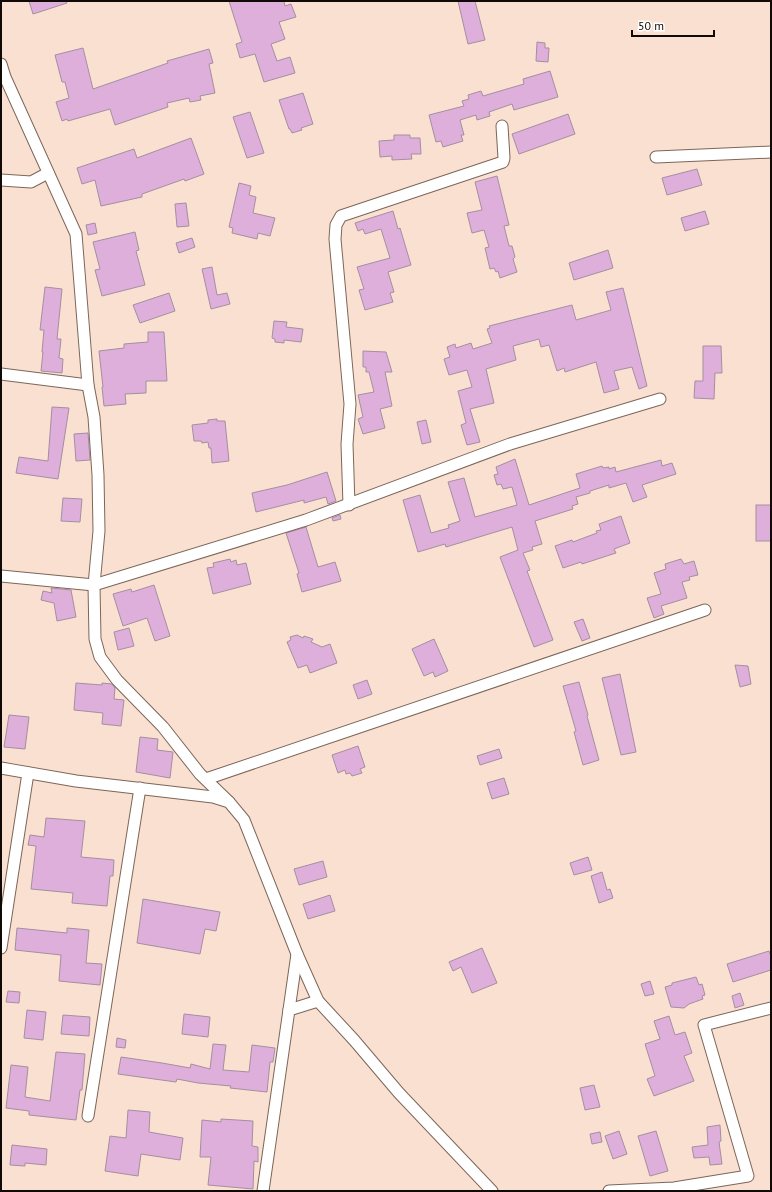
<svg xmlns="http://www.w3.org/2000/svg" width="772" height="1192" font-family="'PT Sans',sans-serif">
  <rect width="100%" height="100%" fill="#f9e0d1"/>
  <g fill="#dfafdb" stroke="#a38fa0">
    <polygon points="29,1 66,1 67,3 33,14"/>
    <polygon points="229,1 284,1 285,6 291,4 296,17 279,22 285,39 271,44 277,61 290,57 295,73 264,82 255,54 240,58 236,44 242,42"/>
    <polygon points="458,1 475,1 485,40 468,44"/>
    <polygon points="537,42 545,43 545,48 549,48 548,62 536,61"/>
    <polygon points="83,48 93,89 168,63 167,61 209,49 213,63 209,64 215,93 200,96 201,100 190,102 189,98 167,103 168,107 115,125 110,109 68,121 67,119 62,121 56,102 69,98 65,82 62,82 55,55"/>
    <polygon points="550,71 558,97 514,110 512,104 489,112 490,116 477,120 476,115 460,120 464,135 461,135 463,141 443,147 441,141 436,142 429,115 464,106 462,101 469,99 468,95 481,91 483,96 524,84 523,79"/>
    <polygon points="303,93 313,124 301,128 302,130 292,133 290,129 289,129 279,100"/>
    <polygon points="250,112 264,153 247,158 233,117"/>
    <polygon points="568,114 575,134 519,154 512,134"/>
    <polygon points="394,135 410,135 410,138 420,138 421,154 411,154 412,159 392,160 392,156 380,157 379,141 394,140"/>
    <polygon points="191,138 204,174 185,181 184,179 142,194 142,197 101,206 95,180 82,184 77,168 134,149 137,158"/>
    <polygon points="697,169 702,185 667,195 662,178"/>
    <polygon points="497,176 509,225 504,226 509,246 512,246 515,257 513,259 517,272 500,278 498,271 496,272 494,268 490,269 485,248 489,247 484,230 472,233 467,213 482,210 475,182"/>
    <polygon points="239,183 251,186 249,195 256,197 253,213 275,218 270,236 258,233 257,239 232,233 233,228 229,227"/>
    <polygon points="186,203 189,226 177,227 175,204"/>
    <polygon points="393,211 398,229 400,228 411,265 388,272 394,292 390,293 393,302 365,310 359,290 364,289 357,267 390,258 381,229 365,234 363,229 358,231 355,223"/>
    <polygon points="705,211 709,224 685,231 681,218"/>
    <polygon points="95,223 97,233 88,235 86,225"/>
    <polygon points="135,232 139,250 136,251 145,285 102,296 95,270 100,269 93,242"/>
    <polygon points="192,238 195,247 179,253 176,243"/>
    <polygon points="608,250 613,268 574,280 569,263"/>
    <polygon points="212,267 217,295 227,293 230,304 211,309 202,269"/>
    <polygon points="45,287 62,289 57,339 61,339 59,358 63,359 62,373 41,371 43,352 42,352 44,330 40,330"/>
    <polygon points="623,288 647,386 639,389 632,367 614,371 619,389 604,393 596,362 565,372 564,368 557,371 549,345 541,347 539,339 513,346 516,360 486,369 494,403 470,409 480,442 467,445 461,425 466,423 458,391 472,387 467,370 449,375 444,359 450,357 447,347 455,344 456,348 471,343 473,349 492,343 487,329 490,328 489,326 572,305 576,320 611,310 606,292"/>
    <polygon points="169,293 175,311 140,323 133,305"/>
    <polygon points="274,321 287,322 286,327 303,329 301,342 284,340 284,343 275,342 275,339 272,338"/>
    <polygon points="148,332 164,332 167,381 146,381 146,393 125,394 126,404 104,406 102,387 103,387 99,351 124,348 124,344 148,342"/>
    <polygon points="703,346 721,346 722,373 715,373 714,399 694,398 695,381 703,381"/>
    <polygon points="363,351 386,352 392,372 385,372 392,406 380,409 385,428 363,434 358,419 363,417 358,395 374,392 369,372 366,372 366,367 363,367"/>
    <polygon points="52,407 69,408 58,479 16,473 19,457 48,461"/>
    <polygon points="217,419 217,421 225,421 229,461 212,463 211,448 209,448 208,442 202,443 201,441 194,441 192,425 208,423 208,420"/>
    <polygon points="426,420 431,442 422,444 417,422"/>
    <polygon points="88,433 90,460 76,461 74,434"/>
    <polygon points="515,459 529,505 580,488 576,474 602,466 603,468 609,467 609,469 615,467 616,472 661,460 662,466 672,463 676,474 642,485 647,497 633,502 626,483 609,488 609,485 590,491 590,493 576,497 578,504 572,506 573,509 535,521 542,544 532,547 533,550 523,553 530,570 527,571 553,640 534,647 500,557 518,550 512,527 446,547 445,544 418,552 403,500 420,495 431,533 449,528 448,525 460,521 448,482 464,478 475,517 517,505 512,487 503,489 501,484 497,485 494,475 498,474 496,467"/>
    <polygon points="327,472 336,501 328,504 326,497 304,503 304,500 256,512 252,493 287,485"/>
    <polygon points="63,498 82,499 80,522 61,521"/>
    <rect x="756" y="505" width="15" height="36"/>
    <polygon points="340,515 341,519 333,521 332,518"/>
    <polygon points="621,516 630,543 614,549 616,553 582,564 581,562 563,568 555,546 572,540 573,542 597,533 596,531 601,530 599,524"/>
    <polygon points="306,527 318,567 335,562 341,581 302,592 297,574 299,573 286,533"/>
    <polygon points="230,559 231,562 236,560 237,565 246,563 251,584 213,594 207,568 214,567 213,563"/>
    <polygon points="681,559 684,564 694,561 698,575 689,577 690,580 682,582 687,598 661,606 664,614 654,618 647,598 661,594 654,573 666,569 665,564"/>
    <polygon points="154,585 170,636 155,641 147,618 123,626 113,594 131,589 132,592"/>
    <polygon points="51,588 71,590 76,617 57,621 54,603 41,600 43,591 52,593"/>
    <polygon points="583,619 590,638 582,641 574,622"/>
    <polygon points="129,628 134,646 118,650 114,632"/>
    <polygon points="297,635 303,638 304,636 313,639 311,642 322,647 330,644 337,663 310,673 307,665 298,668 287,642 291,640 290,637"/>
    <polygon points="434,639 448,671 435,677 433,672 424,676 412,649"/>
    <polygon points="735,665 748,666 751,684 740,687"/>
    <polygon points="620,674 636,752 621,755 602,678"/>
    <polygon points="367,680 372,694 358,699 353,685"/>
    <polygon points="579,682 588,715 587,716 599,760 583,765 574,732 576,731 563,686"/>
    <polygon points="76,683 102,685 102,683 112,684 115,688 114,699 124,700 121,726 102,724 103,713 74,710"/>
    <polygon points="9,715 29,717 25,749 4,747"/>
    <polygon points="140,737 158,739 157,750 173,752 170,778 136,772"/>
    <polygon points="358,746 365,767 360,769 362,773 352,776 350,773 346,774 345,770 338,773 332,755"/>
    <polygon points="499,749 502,758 480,765 477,756"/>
    <polygon points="504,778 509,794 492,799 487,783"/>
    <polygon points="46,818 85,821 81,857 114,860 113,876 110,876 107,906 72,903 73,893 31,889 36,846 28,845 30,835 44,837"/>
    <polygon points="588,857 592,870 574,875 570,863"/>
    <polygon points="323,861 327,877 299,885 294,869"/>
    <polygon points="602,872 607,890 610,889 613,898 599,903 591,876"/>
    <polygon points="330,895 335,911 308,919 303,904"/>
    <polygon points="143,899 220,912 216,931 205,929 200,954 137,943"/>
    <polygon points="17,928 67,933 67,928 89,930 86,963 102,964 100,985 59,981 61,955 15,950"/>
    <polygon points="482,948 497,983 472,993 461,967 453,971 449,962"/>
    <polygon points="769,951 771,956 771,970 733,982 727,964"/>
    <polygon points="696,977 699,985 702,984 705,995 702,996 703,999 689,1004 684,1008 671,1007 665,987 672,985 672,983"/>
    <polygon points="650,981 654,994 645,996 641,984"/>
    <polygon points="8,991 20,992 19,1003 6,1002"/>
    <polygon points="740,993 744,1005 735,1008 732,996"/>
    <polygon points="27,1010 46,1012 43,1040 24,1038"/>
    <polygon points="184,1014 210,1017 208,1037 182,1034"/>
    <polygon points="63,1015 90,1017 89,1036 61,1034"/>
    <polygon points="669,1016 675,1035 685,1032 692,1053 684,1056 694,1081 654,1096 647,1079 655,1076 645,1044 660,1039 654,1021"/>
    <polygon points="117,1038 126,1040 125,1048 116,1047"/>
    <polygon points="213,1044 226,1045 223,1070 249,1072 252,1045 275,1048 273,1062 270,1062 267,1092 230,1088 231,1086 198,1083 177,1079 176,1082 118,1074 121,1057 162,1063 190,1068 191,1064 210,1069"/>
    <polygon points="56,1052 85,1054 82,1090 80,1090 76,1120 29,1115 29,1111 6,1108 11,1065 28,1067 25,1097 50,1101"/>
    <polygon points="594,1085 600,1107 585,1110 580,1088"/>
    <polygon points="128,1110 150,1112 149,1132 183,1138 180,1160 141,1154 138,1176 105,1171 110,1136 126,1138"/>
    <polygon points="221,1119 253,1121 252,1146 258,1147 258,1162 254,1161 253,1189 208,1185 211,1157 200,1157 202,1120 221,1122"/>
    <polygon points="720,1125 721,1141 719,1142 722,1164 710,1165 709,1157 694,1158 692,1147 708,1145 707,1127"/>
    <polygon points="619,1131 627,1154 613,1159 605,1136"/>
    <polygon points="656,1131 668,1171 650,1176 638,1136"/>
    <polygon points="600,1132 602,1142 592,1144 590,1134"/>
    <polygon points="12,1145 47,1149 46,1165 25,1163 25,1166 10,1165"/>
  </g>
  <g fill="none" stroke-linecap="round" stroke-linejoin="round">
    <g stroke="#7c6659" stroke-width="13">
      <g id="minor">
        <polyline points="1,64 5,77 76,234 88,385 94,417 98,475 99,531 94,585 95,639 100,657 117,680 163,727 200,774 229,802"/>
        <polyline points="656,157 771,152"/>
        <polyline points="1,180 31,182 48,173"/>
        <polyline points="1,374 88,385"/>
        <polyline points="349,505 347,444 350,404 335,239 336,225 341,216 503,162 504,158 502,126"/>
        <polyline points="1,576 94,585 306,520 510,444 660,399"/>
        <polyline points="1,768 76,781 213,797 229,802 244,820 297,954 318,1001 354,1040 399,1093 492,1191"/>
        <polyline points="206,779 705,610"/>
        <polyline points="1,948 28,773"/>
        <polyline points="289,1010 318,1001"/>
        <polyline points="88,1116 140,788"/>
        <polyline points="263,1191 297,954"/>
        <polyline points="609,1191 674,1188 748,1176 704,1025 771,1008"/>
      </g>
    </g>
    <use href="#minor" stroke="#fff" stroke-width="11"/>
  </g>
  <rect width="772" height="1192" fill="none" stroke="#110905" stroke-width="4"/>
  <path d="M632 30v6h82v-6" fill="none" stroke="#110905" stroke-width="2"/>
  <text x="638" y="30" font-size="12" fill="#110905" stroke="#ffffff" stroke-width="3" paint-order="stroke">50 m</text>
</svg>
